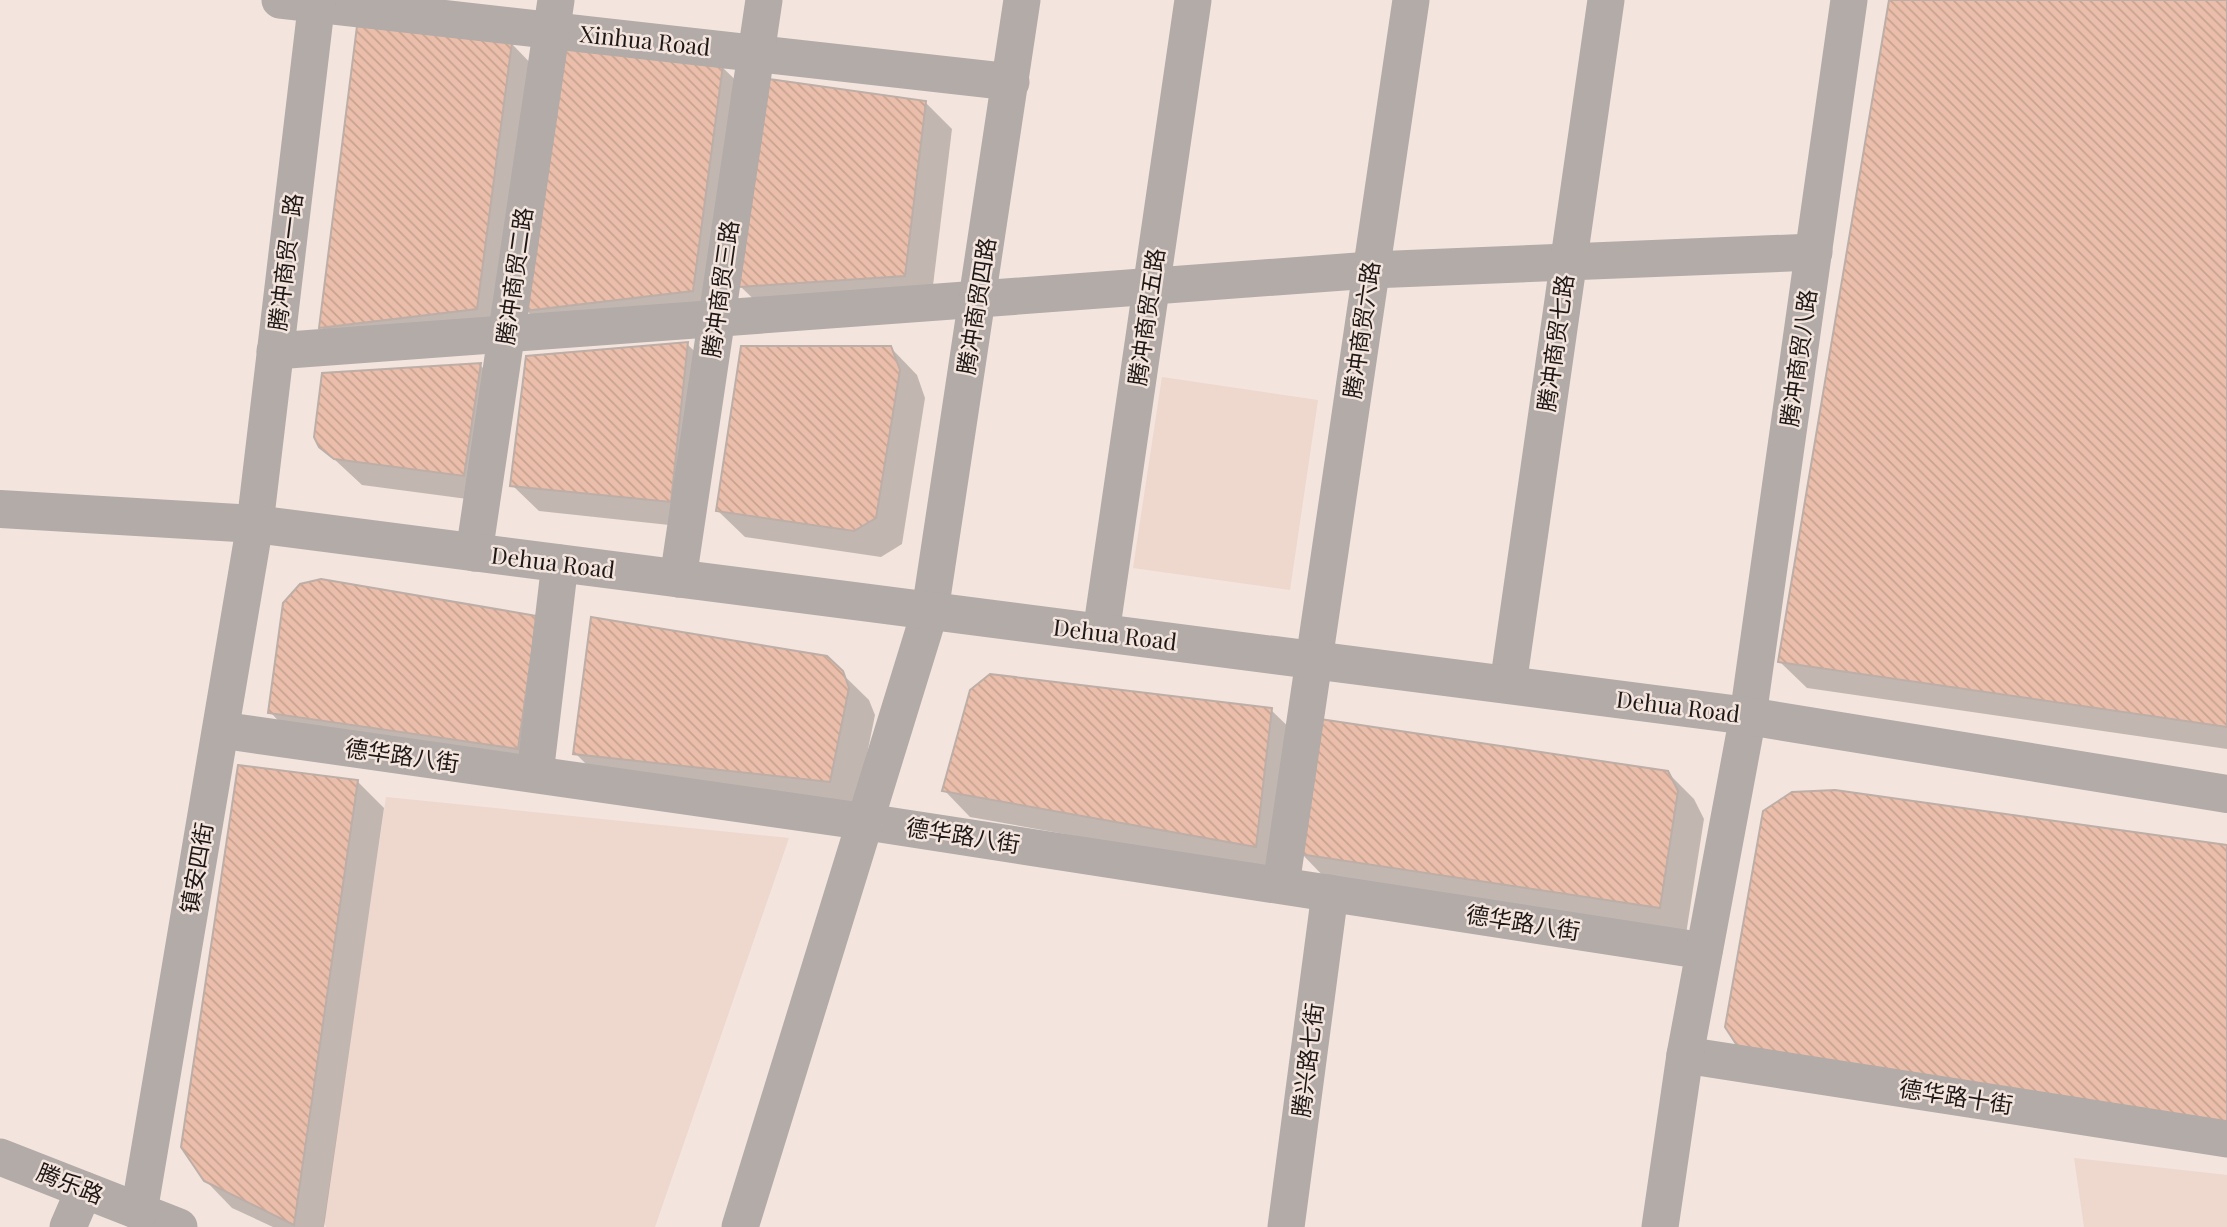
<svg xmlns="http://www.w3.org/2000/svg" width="2227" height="1227" font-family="'Playfair Display','Noto Sans SC',serif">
  <defs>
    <pattern id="building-back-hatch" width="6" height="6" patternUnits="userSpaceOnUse" patternTransform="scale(1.75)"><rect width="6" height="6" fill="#eabeaa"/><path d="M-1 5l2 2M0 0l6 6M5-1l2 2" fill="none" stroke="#c8a391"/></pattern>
  </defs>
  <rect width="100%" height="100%" fill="#f3e4dd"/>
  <g fill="#eed7cd">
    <polygon points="1162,377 1318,400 1290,590 1133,568"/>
    <polygon points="386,797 789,838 655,1227 326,1227 324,1222"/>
    <polygon points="2074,1158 2227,1175 2227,1227 2084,1227"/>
  </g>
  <g fill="#0003">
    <polygon points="1891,0 2227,0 2227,749 1807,688 1780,662"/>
    <polygon points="512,44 538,71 503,335 347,353 321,327"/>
    <polygon points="722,67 749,93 719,317 552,336 526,310"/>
    <polygon points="925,102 952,129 931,302 768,313 741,287"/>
    <polygon points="687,344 714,370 697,528 539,511 512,485"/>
    <polygon points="891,348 917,375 925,398 902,544 881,557 745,537 718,511"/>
    <polygon points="480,365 507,392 490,502 362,485 320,446"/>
    <polygon points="536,617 544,775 296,739 270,712"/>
    <polygon points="826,658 869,700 875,715 856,808 602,780 575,753"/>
    <polygon points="1271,710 1298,736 1282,873 970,817 944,790"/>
    <polygon points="1667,772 1694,799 1704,819 1686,934 1327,880 1301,853"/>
    <polygon points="357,781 384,808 324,1227 273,1227 232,1208 205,1180"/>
  </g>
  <g fill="url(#building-back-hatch)" stroke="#bdaea8" stroke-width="2">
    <polygon points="1889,0 2227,0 2227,727 1778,662"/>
    <polygon points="357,26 512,42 477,309 319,328"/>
    <polygon points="561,47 723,65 693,291 524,311"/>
    <polygon points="769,79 926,101 905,276 739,287"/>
    <polygon points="688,342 671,502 510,486 526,356"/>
    <polygon points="741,346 891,346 900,370 876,518 854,531 716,511"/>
    <polygon points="481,363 464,476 334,459 319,447 314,437 322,373"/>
    <polygon points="321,579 537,616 518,749 268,713 283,603 300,584"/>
    <polygon points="591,617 827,656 843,671 849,688 830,782 573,754"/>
    <polygon points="990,674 1272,708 1256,847 942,791 970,690"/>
    <polygon points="1320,719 1668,771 1678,791 1660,908 1299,854"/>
    <polygon points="238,765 358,780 294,1225 204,1181 181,1147"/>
    <polygon points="1835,790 2227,845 2227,1127 1740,1050 1725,1027 1763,811 1792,792"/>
  </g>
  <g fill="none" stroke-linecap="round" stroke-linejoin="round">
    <g stroke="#b2aba8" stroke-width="37">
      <polyline points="280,0 1011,82"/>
      <polyline points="275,351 1371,270 1814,252"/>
      <polyline points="474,553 556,0"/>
      <polyline points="678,579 764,0"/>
      <polyline points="1101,633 1193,0"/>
      <polyline points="1508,685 1606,0"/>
      <polyline points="221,730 867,822 1704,951"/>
      <polyline points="535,774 560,563"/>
      <polyline points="1281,885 1411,0"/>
      <polyline points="1685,1055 2227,1139"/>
      <polyline points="0,1157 179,1227"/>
      <polyline points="139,1212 255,524 317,0"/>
      <polyline points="68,1227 84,1190"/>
      <polyline points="740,1227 930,611 1022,0"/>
      <polyline points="1286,1227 1330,893"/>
      <polyline points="1660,1227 1685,1055 1748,716 1849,0"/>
    </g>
    <polyline stroke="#b2aba8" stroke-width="38" points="0,509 255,524 1748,716 2227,794"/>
  </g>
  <g text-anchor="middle" stroke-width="5" stroke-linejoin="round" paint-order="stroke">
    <g font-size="23" fill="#1d1715" stroke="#f3e4dd">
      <text transform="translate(645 41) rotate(6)" y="8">Xinhua Road</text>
      <text transform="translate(286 262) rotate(-83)" y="8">腾冲商贸一路</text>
      <text transform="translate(515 276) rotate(-82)" y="8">腾冲商贸二路</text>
      <text transform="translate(721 289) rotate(-82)" y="8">腾冲商贸三路</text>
      <text transform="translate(977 306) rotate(-81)" y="8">腾冲商贸四路</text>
      <text transform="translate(1147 317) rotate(-82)" y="8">腾冲商贸五路</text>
      <text transform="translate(1362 330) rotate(-82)" y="8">腾冲商贸六路</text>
      <text transform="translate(1556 343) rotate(-82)" y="8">腾冲商贸七路</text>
      <text transform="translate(1799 358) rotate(-82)" y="8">腾冲商贸八路</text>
      <text transform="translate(553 563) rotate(7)" y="8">Dehua Road</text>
      <text transform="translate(1115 635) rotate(7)" y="8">Dehua Road</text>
      <text transform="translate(1678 707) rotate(7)" y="8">Dehua Road</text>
      <text transform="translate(402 756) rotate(8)" y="8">德华路八街</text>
      <text transform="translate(963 836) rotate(9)" y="8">德华路八街</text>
      <text transform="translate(197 868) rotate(-80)" y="8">镇安四街</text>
      <text transform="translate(1523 923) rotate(9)" y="8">德华路八街</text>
      <text transform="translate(1308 1060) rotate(-83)" y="8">腾兴路七街</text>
      <text transform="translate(1956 1097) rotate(9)" y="8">德华路十街</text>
      <text transform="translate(70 1184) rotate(22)" y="8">腾乐路</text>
    </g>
  </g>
</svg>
